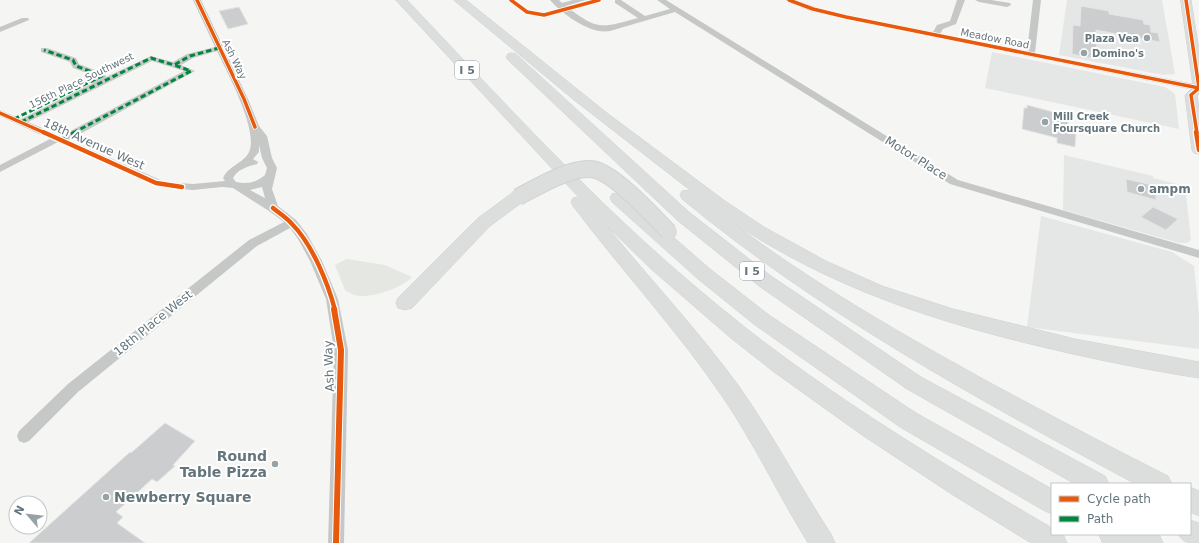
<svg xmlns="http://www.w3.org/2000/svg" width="1199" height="543" font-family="'DejaVu Sans',sans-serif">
  <rect width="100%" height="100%" fill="#f5f5f4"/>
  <g fill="#e5e7e6">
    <polygon points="1067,0 1162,0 1175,74 1163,75 1059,55"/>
    <polygon points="992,52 1165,87 1175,94 1179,129 985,88"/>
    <polygon points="1064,155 1153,176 1153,178 1185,186 1191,240 1187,243 1179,243 1063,210"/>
    <polygon points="1041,216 1172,252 1194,266 1199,315 1199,349 1027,327"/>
  </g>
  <path fill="#e4e7e2" d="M 347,259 L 385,265 L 412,277 C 403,287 377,296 363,296 C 356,296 351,294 345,290 L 335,265 Z"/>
  <g fill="#cccdce" stroke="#e4e4e4">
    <polygon points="1081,6 1109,11 1109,14 1143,20 1144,24 1150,25 1151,32 1158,33 1160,42 1096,30 1097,59 1072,54 1073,25 1080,26"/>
    <polygon points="239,7 248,24 228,29 219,11"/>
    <polygon points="1027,105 1068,116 1068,129 1076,132 1075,147 1057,143 1057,138 1022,129 1024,108 1027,108"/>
    <polygon points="1126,179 1156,186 1156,200 1127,192"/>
    <polygon points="1153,207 1178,219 1166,230 1141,217"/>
    <polygon points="165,423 195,441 173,465 175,466 157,482 152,479 116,512 123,517 117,523 145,543 29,543 130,452 131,453"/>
  </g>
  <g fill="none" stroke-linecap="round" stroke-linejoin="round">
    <g stroke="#d0d1d1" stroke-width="1">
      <polygon id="major" points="1181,0 1191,0 1199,51 1199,94 1197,96 1199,108 1199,154 1194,153 1192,150 1185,95 1193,87"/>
    </g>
    <g stroke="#d1d2d2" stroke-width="1">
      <g id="highway">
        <path d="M 396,0 L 407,0 C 503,101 596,204 703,293 C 810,384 931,457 1052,528 L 1052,534 L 1063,534 L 1067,543 L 1031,543 L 953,495 L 862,435 L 774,372 L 732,339 L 651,269 L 605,224 C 649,278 697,329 738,385 C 772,433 799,485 831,534 L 835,543 L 808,543 C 779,496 755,445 724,399 C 678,331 622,271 573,206 L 571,202 L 573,198 L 578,197 Z"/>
        <path d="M 454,0 L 466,0 L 607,113 L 725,201 L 764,227 L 826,261 L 882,286 L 953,309 L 1075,339 L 1199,362 L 1199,378 C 1148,370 1098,360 1047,348 C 932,321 829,287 729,220 C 812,283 903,335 994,385 C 1052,416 1110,447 1168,476 L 1172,484 L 1137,484 L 1132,482 C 975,398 819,312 682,199 L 680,195 L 682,191 L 690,190 L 574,100 Z"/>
        <polygon points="512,53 516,54 689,212 771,276 921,377 1105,476 1109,484 1075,484 907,389 759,286 677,220 508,60 506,57 508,54"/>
        <polygon points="518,192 524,193 526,197 524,201 490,226 412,308 405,310 398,308 396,303 398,298 478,218 512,193"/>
        <polygon points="618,193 624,194 710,269 769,315 916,413 1052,489 1052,514 1043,510 900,427 755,325 698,279 612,202 610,198 612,194"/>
        <polygon points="1190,487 1199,491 1199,516 1190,512"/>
        <path d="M 1190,520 L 1199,523 L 1199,543 C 1188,543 1183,543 1178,534 L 1190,534 Z"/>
        <polygon points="1099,534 1159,534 1163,543 1103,543"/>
      </g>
    </g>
    <g fill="#c6c8c8" fill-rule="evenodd">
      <path d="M 193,0 L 201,0 L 248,99 L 259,126 L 267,136 L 272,158 L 277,168 L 272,189 L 278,206 L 296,220 L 307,234 L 322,261 L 338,299 L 348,350 L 344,543 L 328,543 L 334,350 L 326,299 L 310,261 L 298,239 L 290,228 L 257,246 L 78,392 L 29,441 L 24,443 L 19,441 L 17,436 L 19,431 L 68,384 L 249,240 L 284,222 L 269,211 L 233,188 L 222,187 L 193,190 L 159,187 L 58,142 L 0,172 L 0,165 L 50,139 L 0,116 L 0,110 L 21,119 L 93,83 L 88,83 L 87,81 L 95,76 L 73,68 L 70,62 L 41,52 L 41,48 L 47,48 L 76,58 L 79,64 L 105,74 L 106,77 L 151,56 L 173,62 L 187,54 L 215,47 ZM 217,51 C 227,72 259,131 249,152 C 243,164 229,165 223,178 L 225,181 L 193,184 L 165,182 L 69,140 L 195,71 L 181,65 L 193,58 ZM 152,61 L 184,71 L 61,136 L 28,122 ZM 259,145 L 262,158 L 267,168 L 265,175 C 255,183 248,184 236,182 L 233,178 C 238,169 247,167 257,164 L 258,162 L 253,159 L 259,152 ZM 262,187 L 265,198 L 250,190 Z"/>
      <path d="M 550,0 L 559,0 L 562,3 L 573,0 L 586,0 L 566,6 C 598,31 601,28 638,18 L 615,3 L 615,0 L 621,0 L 645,16 L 670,9 L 657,0 L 666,0 L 958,180 L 1199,250 L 1199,258 L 950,184 L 675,12 L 610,31 C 591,35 562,14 550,0 Z"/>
      <polygon points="785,0 796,0 815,7 846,15 933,32 937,25 950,21 957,0 965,0 956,24 943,29 940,34 1027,51 1033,0 1041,0 1035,53 1199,85 1199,91 846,19 810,11"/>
      <polygon points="975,0 991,0 1010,3 1011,5 1007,7 979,2"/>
      <polygon points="22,18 28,18 29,20 0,32 0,27"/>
    </g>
    <use href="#major" fill="#dcdddd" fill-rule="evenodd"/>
    <use href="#highway" fill="#dcdddd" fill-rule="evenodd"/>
    <g stroke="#d1d2d2" stroke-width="18" stroke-linecap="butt">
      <path id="highway-bridge" d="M 518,197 C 537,187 575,164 596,170 C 618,177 652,215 669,232"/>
    </g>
    <use href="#highway-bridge" stroke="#dcdddd" stroke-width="16"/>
    <g stroke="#00873e" stroke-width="3" stroke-dasharray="5.5 3" stroke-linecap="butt">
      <polyline points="14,119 102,76 76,66 73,60 44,50"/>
      <polyline points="21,122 151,58 174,65 190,56 219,48"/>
      <polyline points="73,133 191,71 174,65"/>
    </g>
    <polyline stroke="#00873e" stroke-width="3.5" stroke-dasharray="8 3.5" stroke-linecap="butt" points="61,140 75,132"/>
    <g stroke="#fff" stroke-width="5">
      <g id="cycleway-far2">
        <polyline points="197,0 244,99 255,127"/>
        <polyline points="511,0 527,12 544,15 599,0"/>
        <polyline points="789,0 813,9 846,17 1199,88"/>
        <polyline points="1186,0 1199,88"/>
        <polyline points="0,113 45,133"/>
        <polyline points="1197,133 1191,95 1199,88"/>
      </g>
    </g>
    <g stroke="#fff" stroke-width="7">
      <g id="cycleway-far1">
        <polyline points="43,132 156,183 182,187"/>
        <polyline points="1196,132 1199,150"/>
        <path d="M 273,208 C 279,213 287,218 292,224 C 312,244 328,283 335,310"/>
      </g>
    </g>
    <g stroke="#fff" stroke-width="8">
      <polyline id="cycleway" points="334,309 341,350 336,543"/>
    </g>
    <use href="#cycleway-far2" stroke="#e8590c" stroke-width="3.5"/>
    <use href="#cycleway-far1" stroke="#e8590c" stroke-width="4.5"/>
    <use href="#cycleway" stroke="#e8590c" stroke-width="6"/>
  </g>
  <g fill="#97a2a6" stroke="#fff" stroke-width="1.5">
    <circle cx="1147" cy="38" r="4"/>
    <circle cx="1084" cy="53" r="4"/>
    <circle cx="1045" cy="122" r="4"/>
    <circle cx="1141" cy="189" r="4"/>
    <circle cx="275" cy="464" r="4"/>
    <circle cx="106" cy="497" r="4"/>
  </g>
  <g text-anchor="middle" stroke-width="4" stroke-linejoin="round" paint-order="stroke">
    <g font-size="10" fill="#64757c" stroke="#fff">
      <text transform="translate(995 38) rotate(11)" y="4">Meadow Road</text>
      <text transform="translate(235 59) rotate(64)" y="4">Ash Way</text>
      <text transform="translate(81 80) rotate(-26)" y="4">156th Place Southwest</text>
    </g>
    <g font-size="10" font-weight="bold" fill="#64757c" stroke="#fff" text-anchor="start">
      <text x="1139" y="42" text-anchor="end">Plaza Vea</text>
      <text x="1092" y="57">Domino's</text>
      <text x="1053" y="120">Mill Creek<tspan x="1053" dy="12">Foursquare Church</tspan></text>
    </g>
    <g fill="#fff" stroke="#929ea3" stroke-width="1">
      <rect x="455" y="61" width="24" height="18" rx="3"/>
      <rect x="740" y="262" width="24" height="18" rx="3"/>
    </g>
    <g font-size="11" font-weight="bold" fill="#64757c">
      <text x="467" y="74">I 5</text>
      <text x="752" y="275">I 5</text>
    </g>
    <g font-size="12" fill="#64757c" stroke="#fff">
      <text transform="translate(94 144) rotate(24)" y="4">18th Avenue West</text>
      <text transform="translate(916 158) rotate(32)" y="4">Motor Place</text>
      <text transform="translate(153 323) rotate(-39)" y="4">18th Place West</text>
      <text transform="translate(329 366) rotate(-92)" y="4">Ash Way</text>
    </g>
    <g font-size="12" font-weight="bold" fill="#64757c" stroke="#fff" text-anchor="start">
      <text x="1149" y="193">ampm</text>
    </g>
    <g font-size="14" font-weight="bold" fill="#64757c" stroke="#fff" text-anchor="end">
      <text x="267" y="461">Round<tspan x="267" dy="16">Table Pizza</tspan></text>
      <text x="114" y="502" text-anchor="start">Newberry Square</text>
    </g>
  </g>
  <rect x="1051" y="483" width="140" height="52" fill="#ffffff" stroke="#c1c8cb"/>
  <rect x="1059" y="496" width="20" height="6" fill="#e8590c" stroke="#c1c8cb"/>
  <text x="1087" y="503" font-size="12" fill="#64757c">Cycle path</text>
  <rect x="1059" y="516" width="20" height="6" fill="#00873e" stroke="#c1c8cb"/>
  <text x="1087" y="523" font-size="12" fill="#64757c">Path</text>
  <g transform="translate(28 515) rotate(298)"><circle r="19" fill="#ffffff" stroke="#c1c8cb"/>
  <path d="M0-3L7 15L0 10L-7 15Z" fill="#97a2a6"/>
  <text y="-6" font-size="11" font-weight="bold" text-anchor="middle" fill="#64757c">N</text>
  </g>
</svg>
